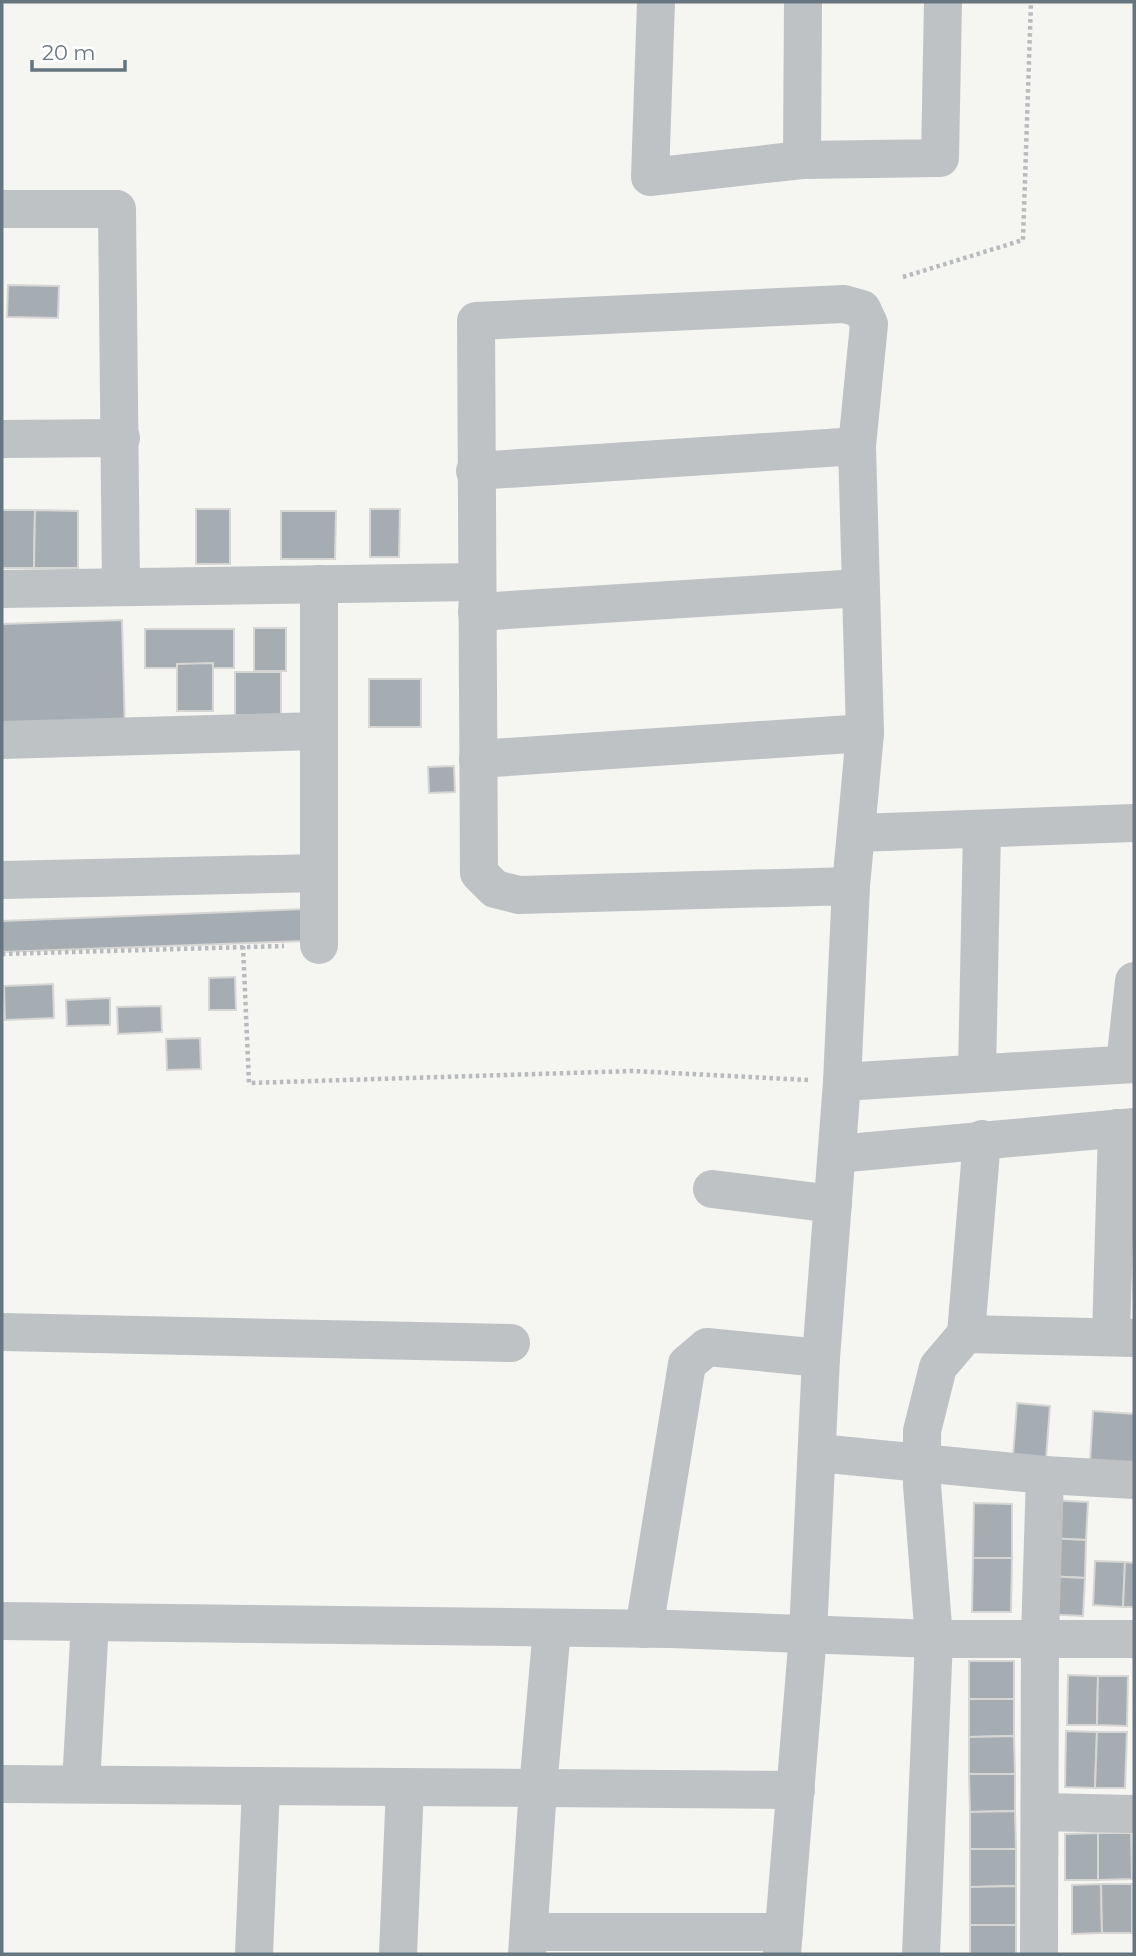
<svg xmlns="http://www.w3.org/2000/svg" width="1136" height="1956" font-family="Montserrat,sans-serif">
  <rect width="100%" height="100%" fill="#f5f5f2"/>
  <g fill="#a6adb2" stroke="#d6d6d4" stroke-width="2">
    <polygon points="8,285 59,286 58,318 7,317"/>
    <rect x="196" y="509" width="34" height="55"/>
    <polygon points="370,509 400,509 399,557 370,557"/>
    <polygon points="2,510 35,510 34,568 2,568"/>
    <polygon points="35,510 78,511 78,568 34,568"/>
    <polygon points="281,511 336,511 335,559 281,559"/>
    <polygon points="122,620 125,732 2,735 2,624"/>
    <rect x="254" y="628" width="32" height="43"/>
    <rect x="145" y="629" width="89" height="39"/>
    <polygon points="213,663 213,711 177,711 177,664"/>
    <rect x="235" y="672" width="46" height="43"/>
    <rect x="369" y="679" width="52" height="48"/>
    <polygon points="454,766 455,792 429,793 428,767"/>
    <polygon points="304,909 305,941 2,952 2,921"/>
    <polygon points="235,977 236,1010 209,1010 209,978"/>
    <polygon points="53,984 54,1018 5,1020 4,986"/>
    <polygon points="110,998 110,1025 67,1026 66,1000"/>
    <polygon points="161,1006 162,1032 118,1034 117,1007"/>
    <polygon points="200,1038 201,1069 167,1070 166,1039"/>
    <polygon points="1017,1403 1050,1406 1046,1459 1013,1456"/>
    <polygon points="1093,1411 1134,1414 1134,1464 1090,1461"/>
    <polygon points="1049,1500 1088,1502 1086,1540 1048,1538"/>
    <polygon points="974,1503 1012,1504 1012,1558 973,1558"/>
    <polygon points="1048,1538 1086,1540 1085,1578 1046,1576"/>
    <polygon points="973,1558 1012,1558 1011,1612 972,1612"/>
    <polygon points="1095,1561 1125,1562 1123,1607 1093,1605"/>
    <polygon points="1125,1562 1134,1563 1134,1607 1123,1607"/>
    <polygon points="1046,1576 1085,1578 1083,1616 1044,1614"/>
    <rect x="969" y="1661" width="45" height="38"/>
    <polygon points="1068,1675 1098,1676 1097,1725 1067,1725"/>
    <polygon points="1098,1676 1128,1676 1127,1726 1097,1725"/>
    <polygon points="969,1699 1014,1699 1014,1736 969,1737"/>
    <polygon points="1066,1731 1097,1732 1095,1788 1065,1787"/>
    <polygon points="1097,1732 1127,1732 1125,1788 1095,1788"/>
    <polygon points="1014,1736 1015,1774 969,1774 969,1737"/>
    <polygon points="969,1774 1015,1774 1015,1811 970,1812"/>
    <polygon points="1015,1811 1016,1849 970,1849 970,1812"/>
    <polygon points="1098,1833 1131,1833 1132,1879 1098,1880"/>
    <polygon points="1098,1833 1098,1880 1065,1880 1065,1834"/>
    <polygon points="970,1849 1016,1849 1016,1886 970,1887"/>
    <polygon points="1101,1884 1102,1933 1072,1934 1072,1885"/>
    <polygon points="1101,1884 1132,1884 1132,1933 1102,1933"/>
    <polygon points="1016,1886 1016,1925 970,1925 970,1887"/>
    <rect x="970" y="1925" width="46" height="29"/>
  </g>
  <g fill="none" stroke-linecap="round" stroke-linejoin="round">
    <g stroke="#b8bbbd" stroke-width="4.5" stroke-dasharray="3.5 3.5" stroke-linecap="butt">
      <polyline points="903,277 1023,240 1031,2"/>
      <polyline points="243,946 249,1083 633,1071 808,1080"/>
      <polyline points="2,954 284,946"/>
    </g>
    <g stroke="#bec2c5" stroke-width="38">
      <polyline points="656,2 650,177 802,160 940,158 943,2"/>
      <polyline points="802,160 803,2"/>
      <polyline points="2,209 117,209 121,587"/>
      <polyline points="2,439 121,438"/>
      <polyline points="475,471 857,446"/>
      <polyline points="2,589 476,582"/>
      <polyline points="477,612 860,588"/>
      <polyline points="2,740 318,731"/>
      <polyline points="478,759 865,733"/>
      <polyline points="857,833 1134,823"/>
      <polyline points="2,880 318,873"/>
      <polyline points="319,945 319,584"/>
      <polyline points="1125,1064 1134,981"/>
      <polyline points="977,1073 982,830"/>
      <polyline points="842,1082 1134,1064"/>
      <polyline points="837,1154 1134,1127"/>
      <polyline points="712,1189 833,1204"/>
      <polyline points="2,1332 511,1343"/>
      <polyline points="966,1334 982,1139"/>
      <polyline points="1111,1337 1117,1128"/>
      <polyline points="818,1453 1045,1475 1134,1480"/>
      <polyline points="2,1621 671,1629 934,1639 1134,1639"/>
      <polyline points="644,1629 687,1364 707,1347 821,1358"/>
      <polyline points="2,1784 796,1790"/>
      <polyline points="81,1784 90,1622"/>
      <polyline points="1040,1812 1134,1814"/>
      <polyline points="530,1932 784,1932"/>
      <polyline points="254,1954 261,1786"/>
      <polyline points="398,1954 405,1787"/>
      <polyline points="527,1954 538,1788 552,1628"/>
      <polyline points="782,1954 808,1634 821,1358 842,1082 851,886 865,733 857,446 869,324 862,309 844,304 476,321 479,873 495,889 519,895 851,886"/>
      <polyline points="921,1954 934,1639 922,1485 922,1431 938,1367 966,1334 1134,1338"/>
      <polyline points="1039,1954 1040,1637 1045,1475"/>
    </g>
  </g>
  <rect width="1136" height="1956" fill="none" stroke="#667680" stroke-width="7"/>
  <path d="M32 60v10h93v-10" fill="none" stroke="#667680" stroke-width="3.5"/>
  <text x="42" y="60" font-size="21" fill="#667680" stroke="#ffffff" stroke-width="5" paint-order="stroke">20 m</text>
</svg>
